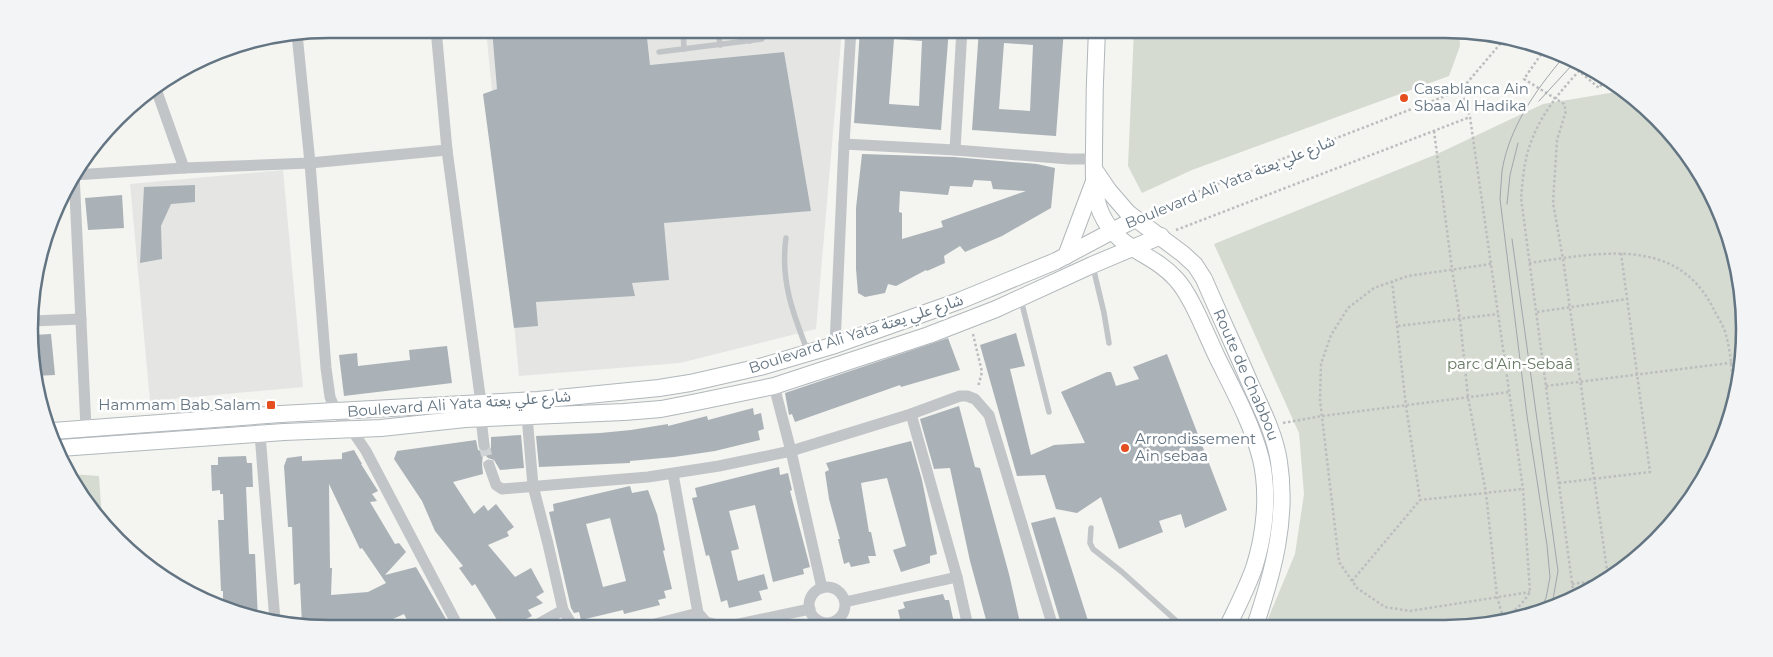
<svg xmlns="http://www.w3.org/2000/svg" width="1773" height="657" font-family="Montserrat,'Noto Sans Arabic',sans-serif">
  <rect width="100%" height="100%" fill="#f4f4f0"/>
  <g fill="#e5e6e4">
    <polygon points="486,29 842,29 816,329 680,363 519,376"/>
    <polygon points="283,170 303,387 150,401 130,184"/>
  </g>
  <g fill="#d5dbd1">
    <polygon points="1134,29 1444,29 1459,31 1460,46 1449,76 1192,170 1142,193 1128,166"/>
    <polygon points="1616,92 1651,119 1704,179 1742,290 1734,406 1704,479 1642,554 1577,597 1484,626 1265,626 1295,554 1304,494 1299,433 1214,244 1437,154 1543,104"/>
    <polygon points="71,474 99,476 102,519 79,495"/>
  </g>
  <g fill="#aab2b7" fill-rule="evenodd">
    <polygon points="492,29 646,29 650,65 784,52 811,211 664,223 669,280 632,283 635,296 536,302 538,326 514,328 483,94 497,89"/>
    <path d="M 860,29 L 949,29 L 941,130 L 854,123 ZM 894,39 L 922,41 L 919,106 L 889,104 Z"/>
    <path d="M 979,29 L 1064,29 L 1056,136 L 972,130 ZM 1004,43 L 1033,45 L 1030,111 L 999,109 Z"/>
    <path d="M 862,154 L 954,157 L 1037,164 L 1055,168 L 1051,208 L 1002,236 L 965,252 L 960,246 L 944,256 L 945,263 L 927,271 L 926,270 L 896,286 L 888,284 L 885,293 L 865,297 L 858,293 L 856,269 L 856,208 ZM 974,180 L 991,181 L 993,189 L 1026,191 L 941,221 L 943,227 L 902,239 L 902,213 L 899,212 L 900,191 L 948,195 L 950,186 L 972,187 Z"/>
    <polygon points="195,185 195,202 171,204 161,226 162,259 140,263 144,187"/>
    <polygon points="122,195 124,228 88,230 85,198"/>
    <polygon points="1016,333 1025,366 1010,369 1031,455 1054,445 1085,443 1061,392 1107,372 1111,372 1116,386 1139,379 1133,367 1167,354 1227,510 1185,528 1181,514 1159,521 1163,532 1119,549 1101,497 1077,513 1056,509 1045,475 1017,476 980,345"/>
    <polygon points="51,334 55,375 34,376 33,335"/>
    <polygon points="948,338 960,370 901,387 900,385 795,422 792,414 789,415 785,393"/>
    <polygon points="447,346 452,383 344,396 339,355 357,353 358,366 410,360 409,350"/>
    <polygon points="959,406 975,467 980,468 1009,574 1021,627 988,627 970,561 950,468 934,469 920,419"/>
    <polygon points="753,408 754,415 761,413 764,429 758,431 760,440 715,451 674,457 630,461 630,463 539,467 536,436 600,433 631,430 668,424 668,426 707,416 708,420"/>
    <polygon points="521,435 524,468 500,470 494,460 488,458 483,453 482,464 483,474 453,482 474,514 484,505 488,511 496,504 514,527 507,532 509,536 488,545 515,577 531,568 544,592 536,597 543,603 528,610 532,616 508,628 507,620 499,623 475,584 472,586 459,568 463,566 435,531 422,501 394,459 397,451 476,440 478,450 485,452 491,448 491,437"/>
    <polygon points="911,441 922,480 937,554 930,556 930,563 901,572 893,550 906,546 887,478 861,483 869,532 871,532 876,556 868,556 870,563 851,567 849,562 844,564 838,539 840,539 829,499 825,472 829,470 826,463"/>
    <path d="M 354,450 L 362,464 L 361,464 L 378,491 L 372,494 L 377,501 L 370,502 L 395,544 L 399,543 L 406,552 L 385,575 L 416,567 L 450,626 L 443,628 L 411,628 L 404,614 L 373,628 L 328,628 L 302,625 L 300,583 L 294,585 L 292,527 L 288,527 L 284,466 L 287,458 L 302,456 L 302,461 L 342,459 L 342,453 ZM 329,484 L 360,549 L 362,548 L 386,583 L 368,592 L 331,595 L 332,568 L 330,568 Z"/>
    <polygon points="246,456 247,463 252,463 253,487 246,487 248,532 249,554 255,554 258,619 251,618 223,605 223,591 221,591 218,520 224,520 223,494 220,494 220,490 212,491 211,465 218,465 218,457"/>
    <polygon points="779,467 780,475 788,473 792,490 790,491 810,567 803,569 804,574 773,582 755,505 729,511 739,549 731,551 738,581 764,574 768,589 759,591 762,600 729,608 727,600 721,602 709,555 706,556 692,498 697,497 695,488"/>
    <path d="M 630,486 L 632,493 L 648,490 L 657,514 L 665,550 L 663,551 L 672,589 L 664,591 L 666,598 L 658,600 L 660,605 L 624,614 L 623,610 L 581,620 L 579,612 L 574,613 L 571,608 L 549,512 L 554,511 L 553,504 ZM 610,518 L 626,581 L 603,587 L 586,524 Z"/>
    <polygon points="1055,517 1090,627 1062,627 1031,523"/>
    <polygon points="943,594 945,600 949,600 954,623 946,625 947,627 902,627 898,610 905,608 903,602"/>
  </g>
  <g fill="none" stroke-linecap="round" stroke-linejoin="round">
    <polyline stroke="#d0d4d4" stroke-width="11" stroke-dasharray="11 5.5" stroke-linecap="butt" points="484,445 489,465"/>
    <g stroke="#b1b7bb" stroke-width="18">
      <g id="secondary">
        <path d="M 1097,29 C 1095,69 1094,109 1094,149 C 1094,171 1092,192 1101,213 C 1118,251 1151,251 1176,279 C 1192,296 1207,337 1218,359 C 1234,391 1252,424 1261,459 C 1269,494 1265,534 1254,568 C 1247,588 1237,607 1228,626"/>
        <path id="s1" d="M 1094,169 L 1109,191 L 1128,213 L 1183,254 L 1195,265 L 1204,279 C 1219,314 1235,348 1250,383 C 1261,408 1275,434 1279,462 C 1288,519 1273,573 1255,626"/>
        <polyline points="1066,256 1093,184"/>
        <polyline points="53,431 281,414 538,400 659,388 690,383 760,367 835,345 959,301 1056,261 1135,219"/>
        <polyline points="60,448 284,432 381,428 465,419 624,412 661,409 692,403 774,386 929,335 996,309 1092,265 1161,236"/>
      </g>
    </g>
    <g stroke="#bbbdbf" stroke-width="2.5" stroke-dasharray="2.5 2.5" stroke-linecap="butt">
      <polyline points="1544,50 1524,79 1564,104 1566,111 1557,140 1553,203 1563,259 1608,577"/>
      <polyline points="1434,131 1452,269 1460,319 1468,397 1486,493 1497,597 1503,617"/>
      <polyline points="1153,212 1207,188 1461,90 1506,37"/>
      <polyline points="1176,230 1470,117"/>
      <path d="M 1529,263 C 1595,254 1676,234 1713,308 C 1717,316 1724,326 1726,335 C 1732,356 1732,379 1734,400"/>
      <polyline points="1491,264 1408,276 1374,288 1348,308 1331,335 1321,364 1320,400 1339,562 1357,588 1385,607 1410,611 1530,592"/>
      <polyline points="1392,281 1406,406 1420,500 1522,489"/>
      <polyline points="1537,312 1627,299"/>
      <polyline points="1398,326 1498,314"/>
      <polyline points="973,334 982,372 978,387"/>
      <polyline points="1546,386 1737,362"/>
      <polyline points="1283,423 1322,416 1509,392"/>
      <polyline points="1559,483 1650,472 1621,253"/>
      <polyline points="1352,581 1420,500"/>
      <polyline points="1572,584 1603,580"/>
      <path d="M 1574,598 L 1521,198 C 1522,187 1523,175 1525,164 C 1532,126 1553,99 1579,71 L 1599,88 L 1605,80"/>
      <path d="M 1453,626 C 1488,622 1510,624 1530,592 L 1523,489 L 1470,117 L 1461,90"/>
    </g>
    <g stroke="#c1c5c8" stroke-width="5.5">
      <polyline points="683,29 684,49"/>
      <polyline points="718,29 720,45"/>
      <polyline points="749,29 750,41"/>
      <polyline points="659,52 762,39 765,29"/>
      <path d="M 786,238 C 780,280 793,314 808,352"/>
      <polyline points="1093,267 1104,313 1109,343"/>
      <polyline points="1021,300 1049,412"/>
      <polyline points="1091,528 1090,543 1093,549 1122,572 1182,626"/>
    </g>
    <g stroke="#c1c5c8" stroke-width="11">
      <polyline points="436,29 447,150 481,403"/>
      <polyline points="297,34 310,163 326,368 330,397 336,412 351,429 366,451 459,628"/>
      <polyline points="156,89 184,168"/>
      <polyline points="844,144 955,150 1069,159 1094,159"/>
      <polyline points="955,150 962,29"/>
      <polyline points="74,173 86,428"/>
      <polyline points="74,175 184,168 310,163 447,150"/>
      <polyline points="32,321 81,319"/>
      <polyline points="835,345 844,144 851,29"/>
      <polyline points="774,386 791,451 822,588"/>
      <polyline points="911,414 957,577 968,627"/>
      <polyline points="527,416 533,486 548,544 563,610 574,628"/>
      <polyline points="481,418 484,445"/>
      <polyline points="260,434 275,621"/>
      <polyline points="489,465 496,485 502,489 648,477 719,466 791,451 911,414 960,396 967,396 975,399 989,415 1053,627"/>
      <polyline points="673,474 698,613"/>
      <circle cx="827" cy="605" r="18"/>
      <polyline points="845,602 957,577"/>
      <polyline points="531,628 563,610"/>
      <polyline points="639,628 698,613 706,622 725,627 810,609"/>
    </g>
    <use href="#secondary" stroke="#fff" stroke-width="16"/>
    <g stroke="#a0a6ac" stroke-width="1">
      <polyline points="1539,101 1573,64"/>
      <polyline points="1507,204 1510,175 1518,143"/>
      <polyline points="1512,239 1558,571 1552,605"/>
      <path d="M 1541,608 L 1546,598 L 1550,577 L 1547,545 L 1527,416 L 1500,199 C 1501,190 1501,180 1502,171 C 1509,128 1535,91 1562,59"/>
    </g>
  </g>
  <g fill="#e54e1f" stroke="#fff" stroke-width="2">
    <circle cx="1404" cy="98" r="5"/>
    <rect x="266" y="400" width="10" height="10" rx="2.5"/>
    <circle cx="1125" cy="448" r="5"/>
  </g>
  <g text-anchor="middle" stroke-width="5" stroke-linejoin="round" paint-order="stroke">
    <g font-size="15" fill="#637482" stroke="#fff" text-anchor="start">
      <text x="1414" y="94">Casablanca Ain<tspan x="1414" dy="17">Sbaa Al Hadika</tspan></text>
      <text x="261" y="410" text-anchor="end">Hammam Bab Salam</text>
      <text x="1135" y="444">Arrondissement<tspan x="1135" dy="17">Ain sebaa</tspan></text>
    </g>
    <g font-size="15" fill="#637482" stroke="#fff">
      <text transform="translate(1230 182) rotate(-22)" y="5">Boulevard Ali Yata شارع علي يعتة</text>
      <text transform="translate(856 334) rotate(-18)" y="5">Boulevard Ali Yata شارع علي يعتة</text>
      <text dy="5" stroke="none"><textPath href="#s1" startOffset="262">Route de Chabbou</textPath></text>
      <text transform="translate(459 404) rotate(-4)" y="5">Boulevard Ali Yata شارع علي يعتة</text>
    </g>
    <g font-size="15" fill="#667962" stroke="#fff">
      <text x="1510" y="369">parc d'Aïn-Sebaâ</text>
    </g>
  </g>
  <path d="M0 0H1773V657H0ZM329 38H1445A291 291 0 0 1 1736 329V329A291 291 0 0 1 1445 620H329A291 291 0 0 1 38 329V329A291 291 0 0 1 329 38Z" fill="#f3f4f5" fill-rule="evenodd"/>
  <path fill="none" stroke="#637482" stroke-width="2.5" d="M329 38H1445A291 291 0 0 1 1736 329V329A291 291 0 0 1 1445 620H329A291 291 0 0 1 38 329V329A291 291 0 0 1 329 38Z"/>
</svg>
